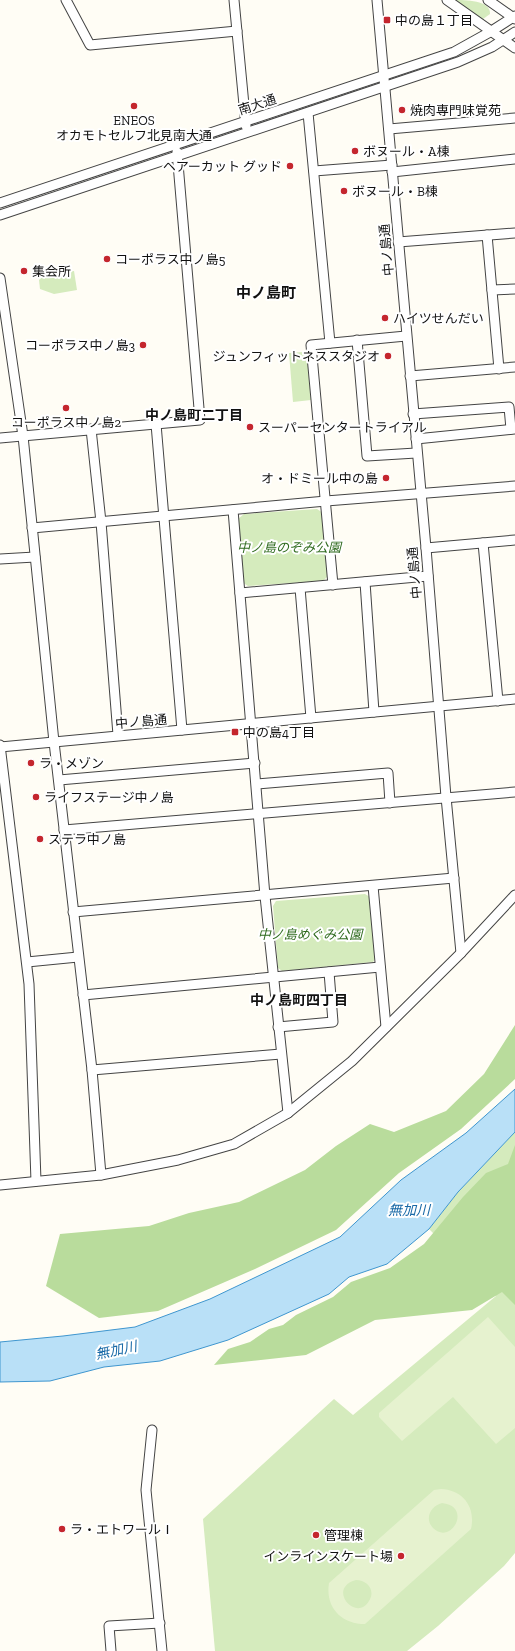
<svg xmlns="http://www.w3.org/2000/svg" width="515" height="1651" font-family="'Zilla Slab','Noto Sans JP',serif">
  <rect width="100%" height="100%" fill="#fffdf5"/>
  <g fill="#d5ebbd">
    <path d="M 454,0 C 465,0 491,0 490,14 L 483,19 Z"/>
    <polygon points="74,271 77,290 54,294 40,289 39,280 46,273"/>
    <polygon points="303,352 307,355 311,400 293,402 289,353"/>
    <polygon points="317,509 323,513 328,576 323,581 248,586 242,582 238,519 244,514"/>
    <polygon points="365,894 370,897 375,959 373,962 282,971 278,968 273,906 276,901"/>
    <polygon points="515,1132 515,1553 504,1566 438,1626 407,1651 215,1651 203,1519 334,1399 353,1415 496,1296 429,1229 458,1192"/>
  </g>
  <g fill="#b9dc9c">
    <polygon points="515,1025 515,1079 461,1129 399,1173 336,1230 255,1269 158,1311 99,1318 46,1286 60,1234 149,1226 189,1213 239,1202 305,1170 336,1146 370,1124 394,1132 446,1111 484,1074"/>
    <polygon points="515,1145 515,1305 502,1292 472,1310 375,1320 306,1355 214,1365 228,1349 250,1342 269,1329 283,1325 296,1315 333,1297 351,1282 390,1268 424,1244 463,1197 486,1173 508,1164"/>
  </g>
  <g fill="#e6f2cf" fill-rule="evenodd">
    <polygon points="488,1317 515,1347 515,1428 496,1444 453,1397 402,1441 379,1417 379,1413"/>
    <path d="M 441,1489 C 463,1490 476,1507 471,1529 L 365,1624 C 341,1624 325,1607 329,1583 L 434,1490 ZM 442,1503 C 473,1506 451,1546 433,1528 C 424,1518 431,1506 442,1503 ZM 356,1580 C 367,1580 376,1590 369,1601 C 356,1623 326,1588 356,1580 Z"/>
  </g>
  <polygon fill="#b9e0f7" stroke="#3f96cf" points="515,1089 515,1132 458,1192 429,1229 387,1264 349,1277 329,1294 228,1340 160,1361 104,1367 50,1381 0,1382 0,1342 63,1336 135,1327 210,1299 340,1237 401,1180 466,1133"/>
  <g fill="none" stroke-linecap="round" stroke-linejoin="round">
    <g stroke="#444" stroke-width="11">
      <g id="minor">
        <polyline points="66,0 90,45 237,31"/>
        <polyline points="234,0 246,126"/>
        <polyline points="377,0 426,548 446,797 461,953"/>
        <polyline points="447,0 515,48"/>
        <polyline points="488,0 515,19"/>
        <polyline points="308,113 330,343"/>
        <polyline points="389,129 515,118"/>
        <polyline points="314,171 392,165"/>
        <polyline points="392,172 515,159"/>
        <polyline points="0,203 454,52 490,32 515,16"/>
        <polyline points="0,215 458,62 492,47 515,32"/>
        <polyline points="487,235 499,369"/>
        <polyline points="398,242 515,233"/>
        <polyline points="0,278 23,436 54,742 92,1070 101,1175"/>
        <polyline points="492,290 515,289"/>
        <polyline points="357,340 367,456 416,453"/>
        <polyline points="410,376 515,367"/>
        <polyline points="413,414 509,407 511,429"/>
        <polyline points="156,424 182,730"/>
        <polyline points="91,429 101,522 118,735"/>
        <polyline points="0,438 200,420 177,152"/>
        <polyline points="416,439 515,429"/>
        <polyline points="233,510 265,896 288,1113"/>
        <polyline points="32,528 326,501 515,486"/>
        <polyline points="483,543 498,701"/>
        <polyline points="426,548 515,540"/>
        <polyline points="0,559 35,557"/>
        <polyline points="365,582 374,712"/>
        <polyline points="333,585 311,345 406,336"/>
        <polyline points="300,588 311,718"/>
        <polyline points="240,593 428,576"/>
        <polyline points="0,745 29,984 36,1181"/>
        <polyline points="0,747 515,699"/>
        <polyline points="59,780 255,763"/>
        <polyline points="257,784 388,773 390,803"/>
        <polyline points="64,830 515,792"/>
        <polyline points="373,886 386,1027"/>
        <polyline points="73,912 454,878"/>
        <polyline points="27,962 78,957"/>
        <polyline points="83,995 380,967"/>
        <polyline points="278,1027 333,1022 329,972"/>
        <polyline points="92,1070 281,1054"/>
        <polyline points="0,1185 101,1175 178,1160 234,1144 288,1113 352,1061 461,953 515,895"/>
        <polyline points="152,1430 146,1490 162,1651"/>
        <polyline points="111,1651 109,1626 160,1623"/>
      </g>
    </g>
    <use href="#minor" stroke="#fff" stroke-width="9"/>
  </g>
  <g fill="#c4262e" stroke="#fff" stroke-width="1.5">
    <rect x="383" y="16" width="8" height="8" rx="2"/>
    <circle cx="134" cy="106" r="4"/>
    <circle cx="402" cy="110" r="4"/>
    <circle cx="355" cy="151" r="4"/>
    <circle cx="290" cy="166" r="4"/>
    <circle cx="344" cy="191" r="4"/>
    <circle cx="107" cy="259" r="4"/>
    <circle cx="24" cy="271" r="4"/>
    <circle cx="385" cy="318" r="4"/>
    <circle cx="143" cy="345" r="4"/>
    <circle cx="388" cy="356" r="4"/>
    <circle cx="66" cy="408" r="4"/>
    <circle cx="250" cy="427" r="4"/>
    <circle cx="386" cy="478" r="4"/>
    <rect x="231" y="728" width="8" height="8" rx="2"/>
    <circle cx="31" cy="763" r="4"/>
    <circle cx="36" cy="797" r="4"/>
    <circle cx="40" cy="839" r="4"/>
    <circle cx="62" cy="1529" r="4"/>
    <circle cx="316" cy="1535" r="4"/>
    <circle cx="401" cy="1556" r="4"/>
  </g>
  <g text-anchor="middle" stroke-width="4" stroke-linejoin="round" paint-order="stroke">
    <g font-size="13" fill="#111" stroke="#fff" text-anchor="start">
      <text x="395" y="25">中の島１丁目</text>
      <text x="410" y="115">焼肉専門味覚苑</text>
      <text x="134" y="125" text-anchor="middle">ENEOS<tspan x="134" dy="15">オカモトセルフ北見南大通</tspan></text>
      <text x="363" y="156">ボヌール・A棟</text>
      <text x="282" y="171" text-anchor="end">ヘアーカット グッド</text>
      <text x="352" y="196">ボヌール・B棟</text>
      <text x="115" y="264">コーポラス中ノ島5</text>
      <text x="32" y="276">集会所</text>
      <text x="393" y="323">ハイツせんだい</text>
      <text x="135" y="350" text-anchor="end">コーポラス中ノ島3</text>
      <text x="380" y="361" text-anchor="end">ジュンフィットネススタジオ</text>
      <text x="66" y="427" text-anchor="middle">コーポラス中ノ島2</text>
      <text x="258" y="432">スーパーセンタートライアル</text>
      <text x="378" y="483" text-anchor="end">オ・ドミール中の島</text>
      <text x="243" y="737">中の島4丁目</text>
      <text x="39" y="768">ラ・メゾン</text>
      <text x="44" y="802">ライフステージ中ノ島</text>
      <text x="48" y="844">ステラ中ノ島</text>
      <text x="70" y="1534">ラ・エトワールⅠ</text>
      <text x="324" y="1540">管理棟</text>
      <text x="393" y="1561" text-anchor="end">インラインスケート場</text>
    </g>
    <g font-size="13" fill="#111" stroke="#fff">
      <text transform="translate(257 104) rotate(-18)" y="5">南大通</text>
      <text transform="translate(386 250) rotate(-95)" y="5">中ノ島通</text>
      <text transform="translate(414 573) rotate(-95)" y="5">中ノ島通</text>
      <text transform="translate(141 721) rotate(-5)" y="5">中ノ島通</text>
    </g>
    <g font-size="13" font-style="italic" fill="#2f6b1f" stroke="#fff">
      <text x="289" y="552">中ノ島のぞみ公園</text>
      <text x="310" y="939">中ノ島めぐみ公園</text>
    </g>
    <g font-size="14" font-weight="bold" fill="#111" stroke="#fff">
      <text x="194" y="420">中ノ島町二丁目</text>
      <text x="299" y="1005">中ノ島町四丁目</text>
    </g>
    <g font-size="14" font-style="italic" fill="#1768a6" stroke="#fff">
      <text x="409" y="1215">無加川</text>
      <text transform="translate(116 1350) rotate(-12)" y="5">無加川</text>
    </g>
    <g font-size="15" font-weight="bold" fill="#111" stroke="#fff">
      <text x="266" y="298">中ノ島町</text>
    </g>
  </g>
</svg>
